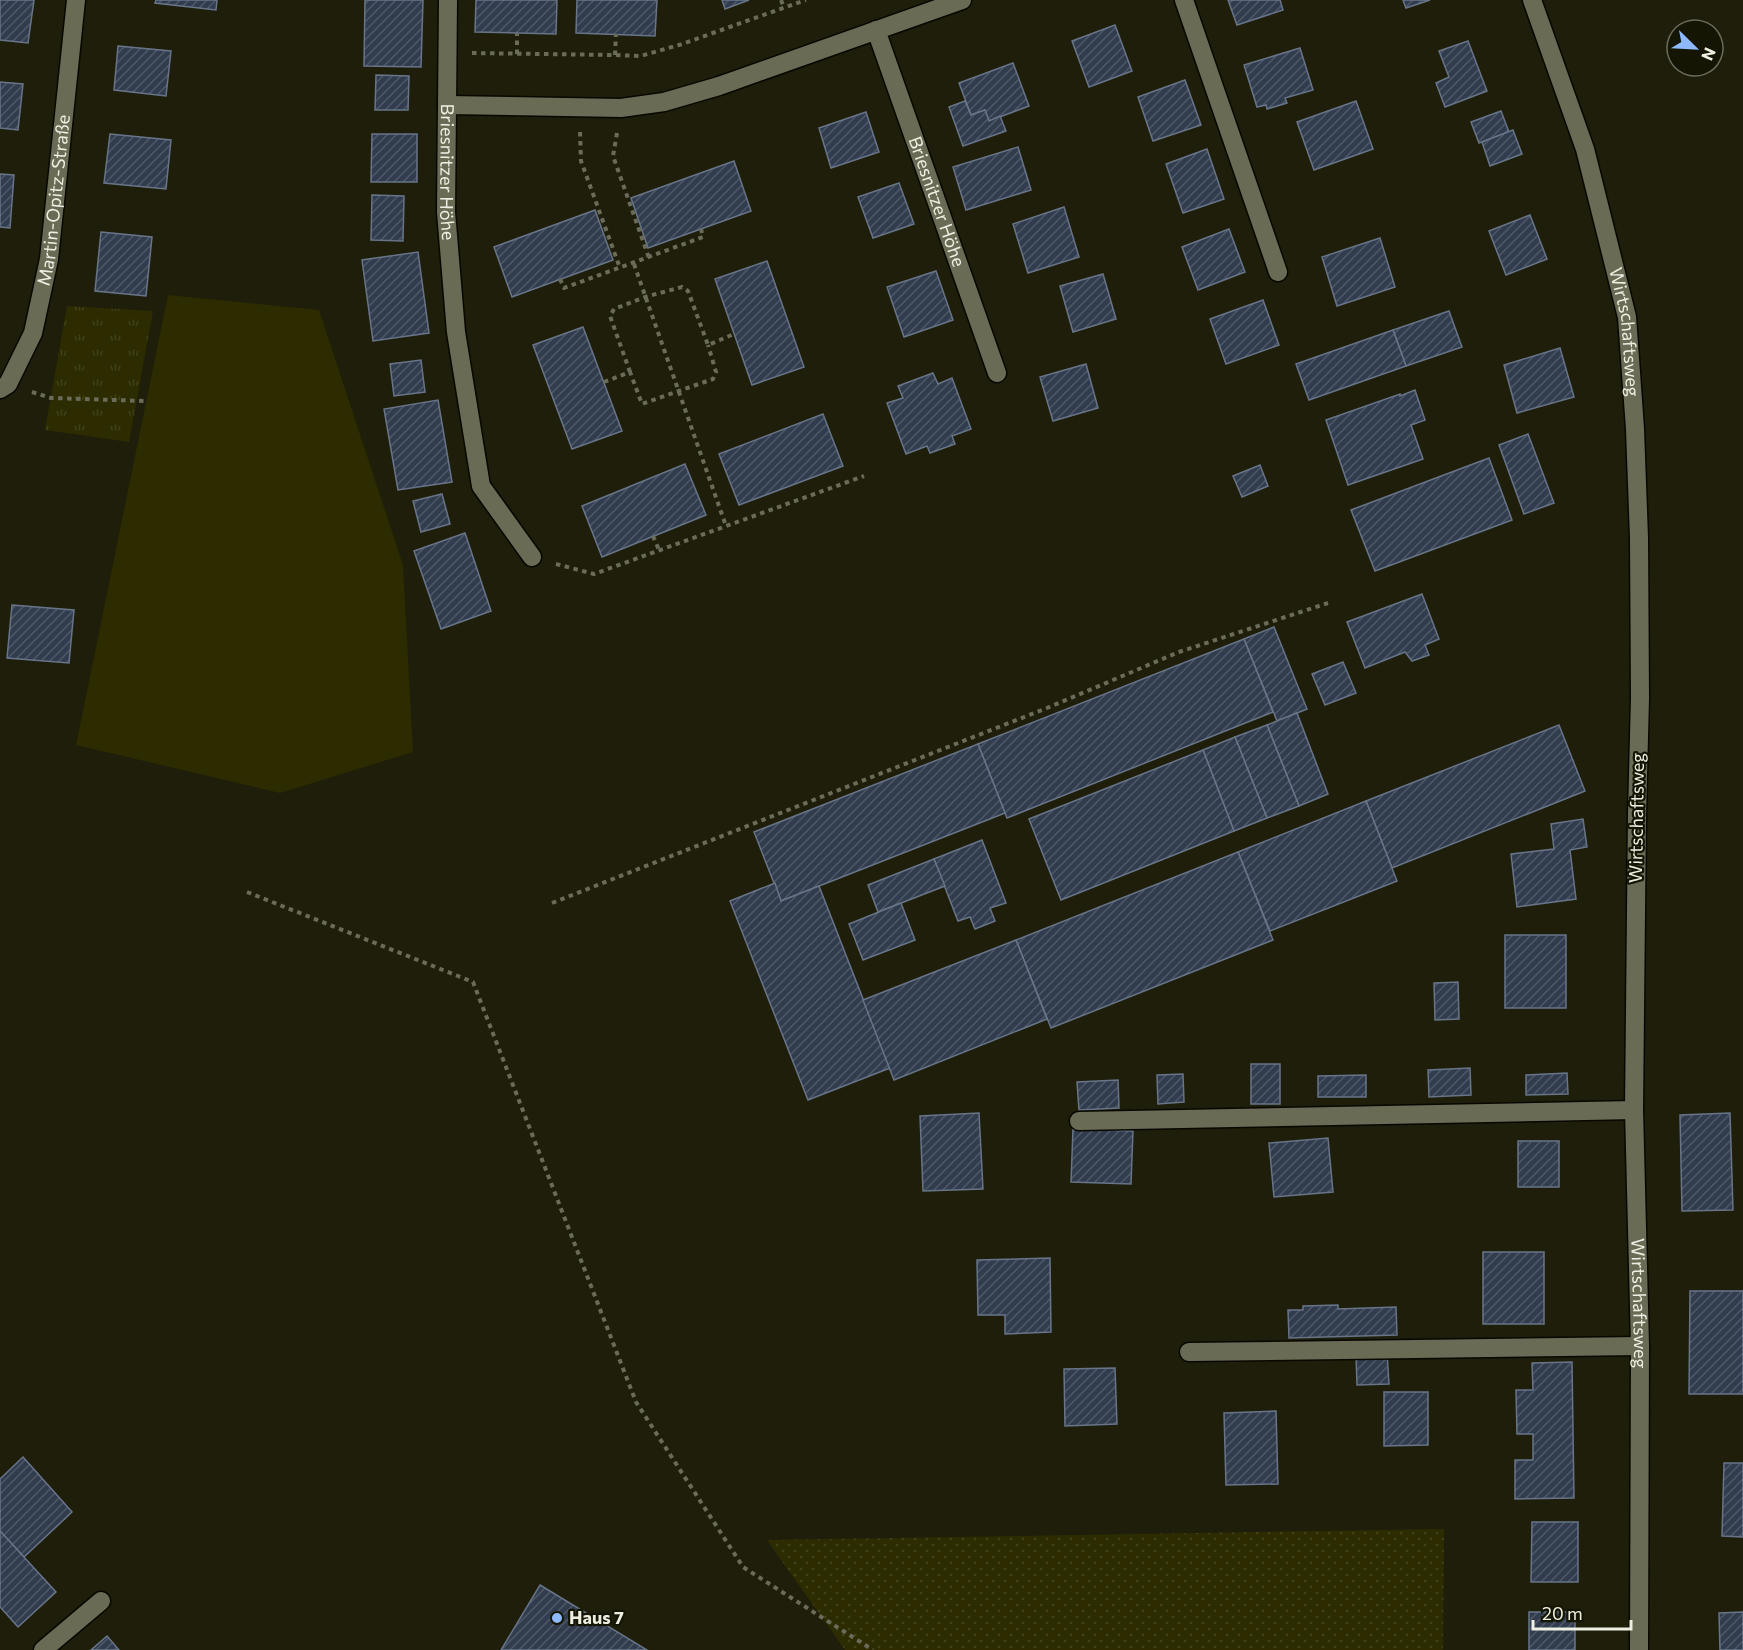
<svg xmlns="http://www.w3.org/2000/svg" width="1743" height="1650" font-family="Commissioner,sans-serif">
  <defs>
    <pattern id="grass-dots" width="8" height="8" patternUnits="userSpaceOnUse" patternTransform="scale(1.5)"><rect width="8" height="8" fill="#2c2c00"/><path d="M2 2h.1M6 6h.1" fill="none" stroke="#414119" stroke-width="1.8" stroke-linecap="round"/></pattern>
    <pattern id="park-tufts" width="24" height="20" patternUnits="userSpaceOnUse" patternTransform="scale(1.5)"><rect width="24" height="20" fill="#2c2c00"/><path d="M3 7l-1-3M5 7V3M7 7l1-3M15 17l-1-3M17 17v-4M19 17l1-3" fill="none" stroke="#414119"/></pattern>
    <pattern id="building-hatch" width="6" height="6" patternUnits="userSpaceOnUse" patternTransform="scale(1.5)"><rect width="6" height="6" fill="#313c4e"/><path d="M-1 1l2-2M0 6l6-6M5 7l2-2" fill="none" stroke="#4f5867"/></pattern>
  </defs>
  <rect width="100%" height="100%" fill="#1e1e0a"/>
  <polygon fill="url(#grass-dots)" points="1444,1529 1443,1650 845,1650 767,1540"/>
  <polygon fill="url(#park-tufts)" points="67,306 153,311 129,442 45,430"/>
  <polygon fill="#2c2c00" points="168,295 319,310 403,565 413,752 280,793 76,745"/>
  <g fill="url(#building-hatch)" stroke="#687589" stroke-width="1.5">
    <polygon points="0,0 34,0 28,43 0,40"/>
    <polygon points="156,0 217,0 216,10 155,3"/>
    <polygon points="365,0 423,0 421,67 364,66"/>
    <polygon points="476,0 557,0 556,34 475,32"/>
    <polygon points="577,0 657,0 655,36 576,33"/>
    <polygon points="722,0 749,0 725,9"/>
    <polygon points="1228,0 1280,0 1283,10 1237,25"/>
    <polygon points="1403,0 1430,0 1406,8"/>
    <polygon points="1115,25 1132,71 1089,87 1072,41"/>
    <polygon points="1468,41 1487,91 1445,107 1436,83 1449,77 1439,51"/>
    <polygon points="118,46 171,51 166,96 114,90"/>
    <polygon points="1300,48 1313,90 1285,98 1287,103 1267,109 1266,105 1257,107 1244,65"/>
    <polygon points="1013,63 1029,106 989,121 985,110 971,115 959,83"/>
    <polygon points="376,75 409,76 408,110 375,110"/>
    <polygon points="1185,80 1201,125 1153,141 1138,97"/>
    <polygon points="0,82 23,84 18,130 0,128"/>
    <polygon points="965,101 971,115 985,110 989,121 1000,116 1006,131 963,146 949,107"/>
    <polygon points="1356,101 1373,149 1314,170 1297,122"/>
    <polygon points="1501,111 1509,132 1479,143 1471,122"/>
    <polygon points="866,112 879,152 831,168 819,128"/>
    <polygon points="1513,130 1522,154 1490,166 1482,142"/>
    <polygon points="110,134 171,140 166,189 104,183"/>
    <polygon points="372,134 417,134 417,182 371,182"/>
    <polygon points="1018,147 1031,190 966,210 953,167"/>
    <polygon points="1207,149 1224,199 1183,213 1166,164"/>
    <polygon points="734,161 751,211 648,248 631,198"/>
    <polygon points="0,174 14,175 10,228 0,227"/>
    <polygon points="899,183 914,224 873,238 858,197"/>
    <polygon points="372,195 404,196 403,241 371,240"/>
    <polygon points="1064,207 1079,257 1028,273 1013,224"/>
    <polygon points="595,210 613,260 512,297 494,247"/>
    <polygon points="1530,215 1547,259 1506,275 1489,231"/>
    <polygon points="1229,229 1245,272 1198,290 1182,247"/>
    <polygon points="101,232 152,237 146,296 95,291"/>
    <polygon points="1380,238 1395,287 1337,306 1322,257"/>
    <polygon points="418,252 429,333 373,341 362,260"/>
    <polygon points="767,261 804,367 752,385 715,279"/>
    <polygon points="936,271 953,320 904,337 887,287"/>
    <polygon points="1103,274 1116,319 1073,332 1060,286"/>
    <polygon points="1263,300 1279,345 1226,364 1210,319"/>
    <polygon points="1449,311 1462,347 1406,366 1393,330"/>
    <polygon points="583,327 622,431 572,449 533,345"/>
    <polygon points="1393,330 1406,366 1309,400 1296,364"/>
    <polygon points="1560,348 1574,397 1517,413 1504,365"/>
    <polygon points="421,360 425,392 394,396 390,364"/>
    <polygon points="1086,364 1098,408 1053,421 1040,377"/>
    <polygon points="933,373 938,384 952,378 971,429 952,436 955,444 930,453 927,446 906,454 887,403 903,398 898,386"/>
    <polygon points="1415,390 1425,420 1411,425 1423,459 1348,485 1326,420 1400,394 1400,396"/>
    <polygon points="438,400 452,482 398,490 384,409"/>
    <polygon points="823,414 843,466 739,505 719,454"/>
    <polygon points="1528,434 1554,503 1524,514 1499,445"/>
    <polygon points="1489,458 1512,520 1375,571 1351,510"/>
    <polygon points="685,464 706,515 602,557 582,506"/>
    <polygon points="1260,465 1268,486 1242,497 1233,476"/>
    <polygon points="442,494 450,524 421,532 413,501"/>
    <polygon points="465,533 491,611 441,629 414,551"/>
    <polygon points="1422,594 1439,639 1425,645 1429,655 1412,661 1405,652 1365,668 1347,622"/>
    <polygon points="12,605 74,610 69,663 7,658"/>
    <polygon points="1274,627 1307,709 1277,721 1244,639"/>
    <polygon points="1244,639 1273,712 1007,818 978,744"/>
    <polygon points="1343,662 1356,693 1325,705 1312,674"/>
    <polygon points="1297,713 1328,794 1299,806 1267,725"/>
    <polygon points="1267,725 1299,806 1267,818 1235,737"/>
    <polygon points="1559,725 1585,791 1392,868 1366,801"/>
    <polygon points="1235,737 1267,818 1234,831 1203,750"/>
    <polygon points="978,744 1005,813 781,901 754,832"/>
    <polygon points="1203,750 1234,831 1061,900 1029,819"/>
    <polygon points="1366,801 1397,881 1270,931 1238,852"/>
    <polygon points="1583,819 1587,847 1570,850 1576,899 1517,907 1511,854 1554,849 1551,824"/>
    <polygon points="982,840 1006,903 990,908 995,921 975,929 970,917 958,921 934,859"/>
    <polygon points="1238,852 1273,940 1051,1028 1016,940"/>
    <polygon points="934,859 945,886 878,912 868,885"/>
    <polygon points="775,883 781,901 819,886 890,1068 808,1100 730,901"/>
    <polygon points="901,903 915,940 863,960 849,924"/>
    <rect x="1505" y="935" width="61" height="73"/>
    <polygon points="1016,940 1047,1019 894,1080 863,1000"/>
    <polygon points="1458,982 1459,1019 1435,1020 1434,983"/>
    <rect x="1251" y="1064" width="29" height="40"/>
    <polygon points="1470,1068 1471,1095 1429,1097 1428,1070"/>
    <polygon points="1567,1073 1568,1094 1526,1095 1526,1075"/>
    <polygon points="1183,1074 1184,1102 1158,1104 1157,1075"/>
    <polygon points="1366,1075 1366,1097 1318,1097 1318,1076"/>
    <polygon points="1118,1080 1119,1108 1079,1110 1077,1082"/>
    <polygon points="979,1113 983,1189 923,1191 920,1116"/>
    <polygon points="1730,1113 1733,1210 1682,1211 1680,1115"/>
    <polygon points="1073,1129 1133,1131 1131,1184 1071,1182"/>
    <polygon points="1328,1138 1333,1192 1274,1197 1269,1143"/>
    <rect x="1518" y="1141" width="41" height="46"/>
    <rect x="1483" y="1252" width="61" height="72"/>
    <polygon points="1050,1258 1051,1332 1005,1334 1005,1315 978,1315 977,1260"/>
    <polygon points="1690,1291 1743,1291 1743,1394 1689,1394"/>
    <polygon points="1338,1305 1338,1309 1396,1307 1397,1335 1289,1338 1288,1310 1303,1310 1303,1306"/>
    <polygon points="1387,1353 1389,1384 1357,1385 1356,1355"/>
    <polygon points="1572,1362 1574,1498 1515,1499 1515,1460 1533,1460 1533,1434 1517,1434 1516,1390 1533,1390 1532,1363"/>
    <polygon points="1115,1368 1117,1424 1065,1426 1064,1369"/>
    <polygon points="1384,1392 1428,1392 1428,1445 1384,1446"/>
    <polygon points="1276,1411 1278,1484 1226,1485 1224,1413"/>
    <polygon points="23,1457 72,1512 24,1557 0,1531 0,1479"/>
    <polygon points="1724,1463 1743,1463 1743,1537 1722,1536"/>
    <polygon points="1532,1522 1578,1522 1578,1582 1531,1582"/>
    <polygon points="0,1531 56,1592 18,1627 0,1607"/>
    <polygon points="540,1585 647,1650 501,1650"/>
    <rect x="1529" y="1612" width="46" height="38"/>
    <polygon points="1743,1612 1743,1650 1720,1650 1719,1613"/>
    <polygon points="107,1636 119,1650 91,1650"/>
  </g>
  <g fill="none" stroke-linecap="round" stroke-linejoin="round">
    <g stroke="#080800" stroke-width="21">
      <g id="service">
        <polyline points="1079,1121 1634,1110"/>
        <polyline points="1189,1352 1640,1346"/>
        <polyline points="43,1650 101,1601"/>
      </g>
    </g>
    <g stroke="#080800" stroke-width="21">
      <g id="minor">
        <path id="s1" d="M 448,0 L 446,212 L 456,332 L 481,486 L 532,557"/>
        <polyline points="1184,0 1278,272"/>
        <path id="s2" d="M 1532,0 L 1585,149 L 1627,317 L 1635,429 L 1639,538 L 1640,698 L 1637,814 L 1634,1110 L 1640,1346 L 1639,1650"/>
        <path id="s3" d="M 876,30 L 997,373"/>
        <polyline points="447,105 621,108 664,102 719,86 962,0"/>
        <path id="s4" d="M 0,389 L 8,384 L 33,333 L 49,259 L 76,0"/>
      </g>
    </g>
    <g stroke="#6a6b59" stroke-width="4" stroke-dasharray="4.5 4.5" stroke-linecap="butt">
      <polyline points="781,0 784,8"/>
      <polyline points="472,53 615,55 641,56 679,45 806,0"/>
      <polyline points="517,54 517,33"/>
      <polyline points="615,55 616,34"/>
      <polyline points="580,132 581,161 620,268"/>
      <polyline points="617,133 613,156 649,258"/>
      <polyline points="634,264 726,526"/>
      <polyline points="560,279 564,288 703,237 701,229"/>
      <polyline points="630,372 610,316 614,309 645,297 682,287 688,291 708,345 734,334"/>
      <polyline points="604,382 630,372 642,404 713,379 716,372 708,345"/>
      <polyline points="32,392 51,398 146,401"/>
      <polyline points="653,536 659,550"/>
      <polyline points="556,564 594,574 864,476"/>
      <polyline points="247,892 473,982 636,1402 743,1567 873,1650"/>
      <polyline points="552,903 1047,708 1179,652 1328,603"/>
    </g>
    <use href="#service" stroke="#696b54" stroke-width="18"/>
    <use href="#minor" stroke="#696b54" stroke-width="18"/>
  </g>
  <circle fill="#8eb9fd" stroke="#151503" stroke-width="2" cx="557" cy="1618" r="6"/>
  <g text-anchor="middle" stroke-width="4.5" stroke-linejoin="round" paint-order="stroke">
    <g font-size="18" fill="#eeefe2" stroke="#151503">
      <text dy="6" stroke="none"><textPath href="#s1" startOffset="172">Briesnitzer Höhe</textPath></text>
      <text dy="6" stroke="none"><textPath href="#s4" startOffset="201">Martin-Opitz-Straße</textPath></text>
      <text dy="6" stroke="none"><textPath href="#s3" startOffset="182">Briesnitzer Höhe</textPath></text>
      <text dy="6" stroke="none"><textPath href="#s2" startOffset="346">Wirtschaftsweg</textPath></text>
      <text transform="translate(1637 818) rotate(-89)" y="6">Wirtschaftsweg</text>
      <text dy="6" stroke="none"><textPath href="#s2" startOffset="1318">Wirtschaftsweg</textPath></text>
    </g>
    <g font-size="18" font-weight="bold" fill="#eeefe2" stroke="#151503" text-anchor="start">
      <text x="569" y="1624">Haus 7</text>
    </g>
  </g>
  <g transform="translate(1695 48) rotate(114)"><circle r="28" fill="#151503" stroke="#6c6c5c" stroke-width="1.5"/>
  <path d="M0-4.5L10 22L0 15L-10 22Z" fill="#8eb9fd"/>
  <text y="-9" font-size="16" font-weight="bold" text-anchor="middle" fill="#eeefe2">N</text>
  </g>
  <path d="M1533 1620v9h98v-9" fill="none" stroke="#eeefe2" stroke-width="3"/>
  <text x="1542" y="1620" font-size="18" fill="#eeefe2" stroke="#151503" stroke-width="4.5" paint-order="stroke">20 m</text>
</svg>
